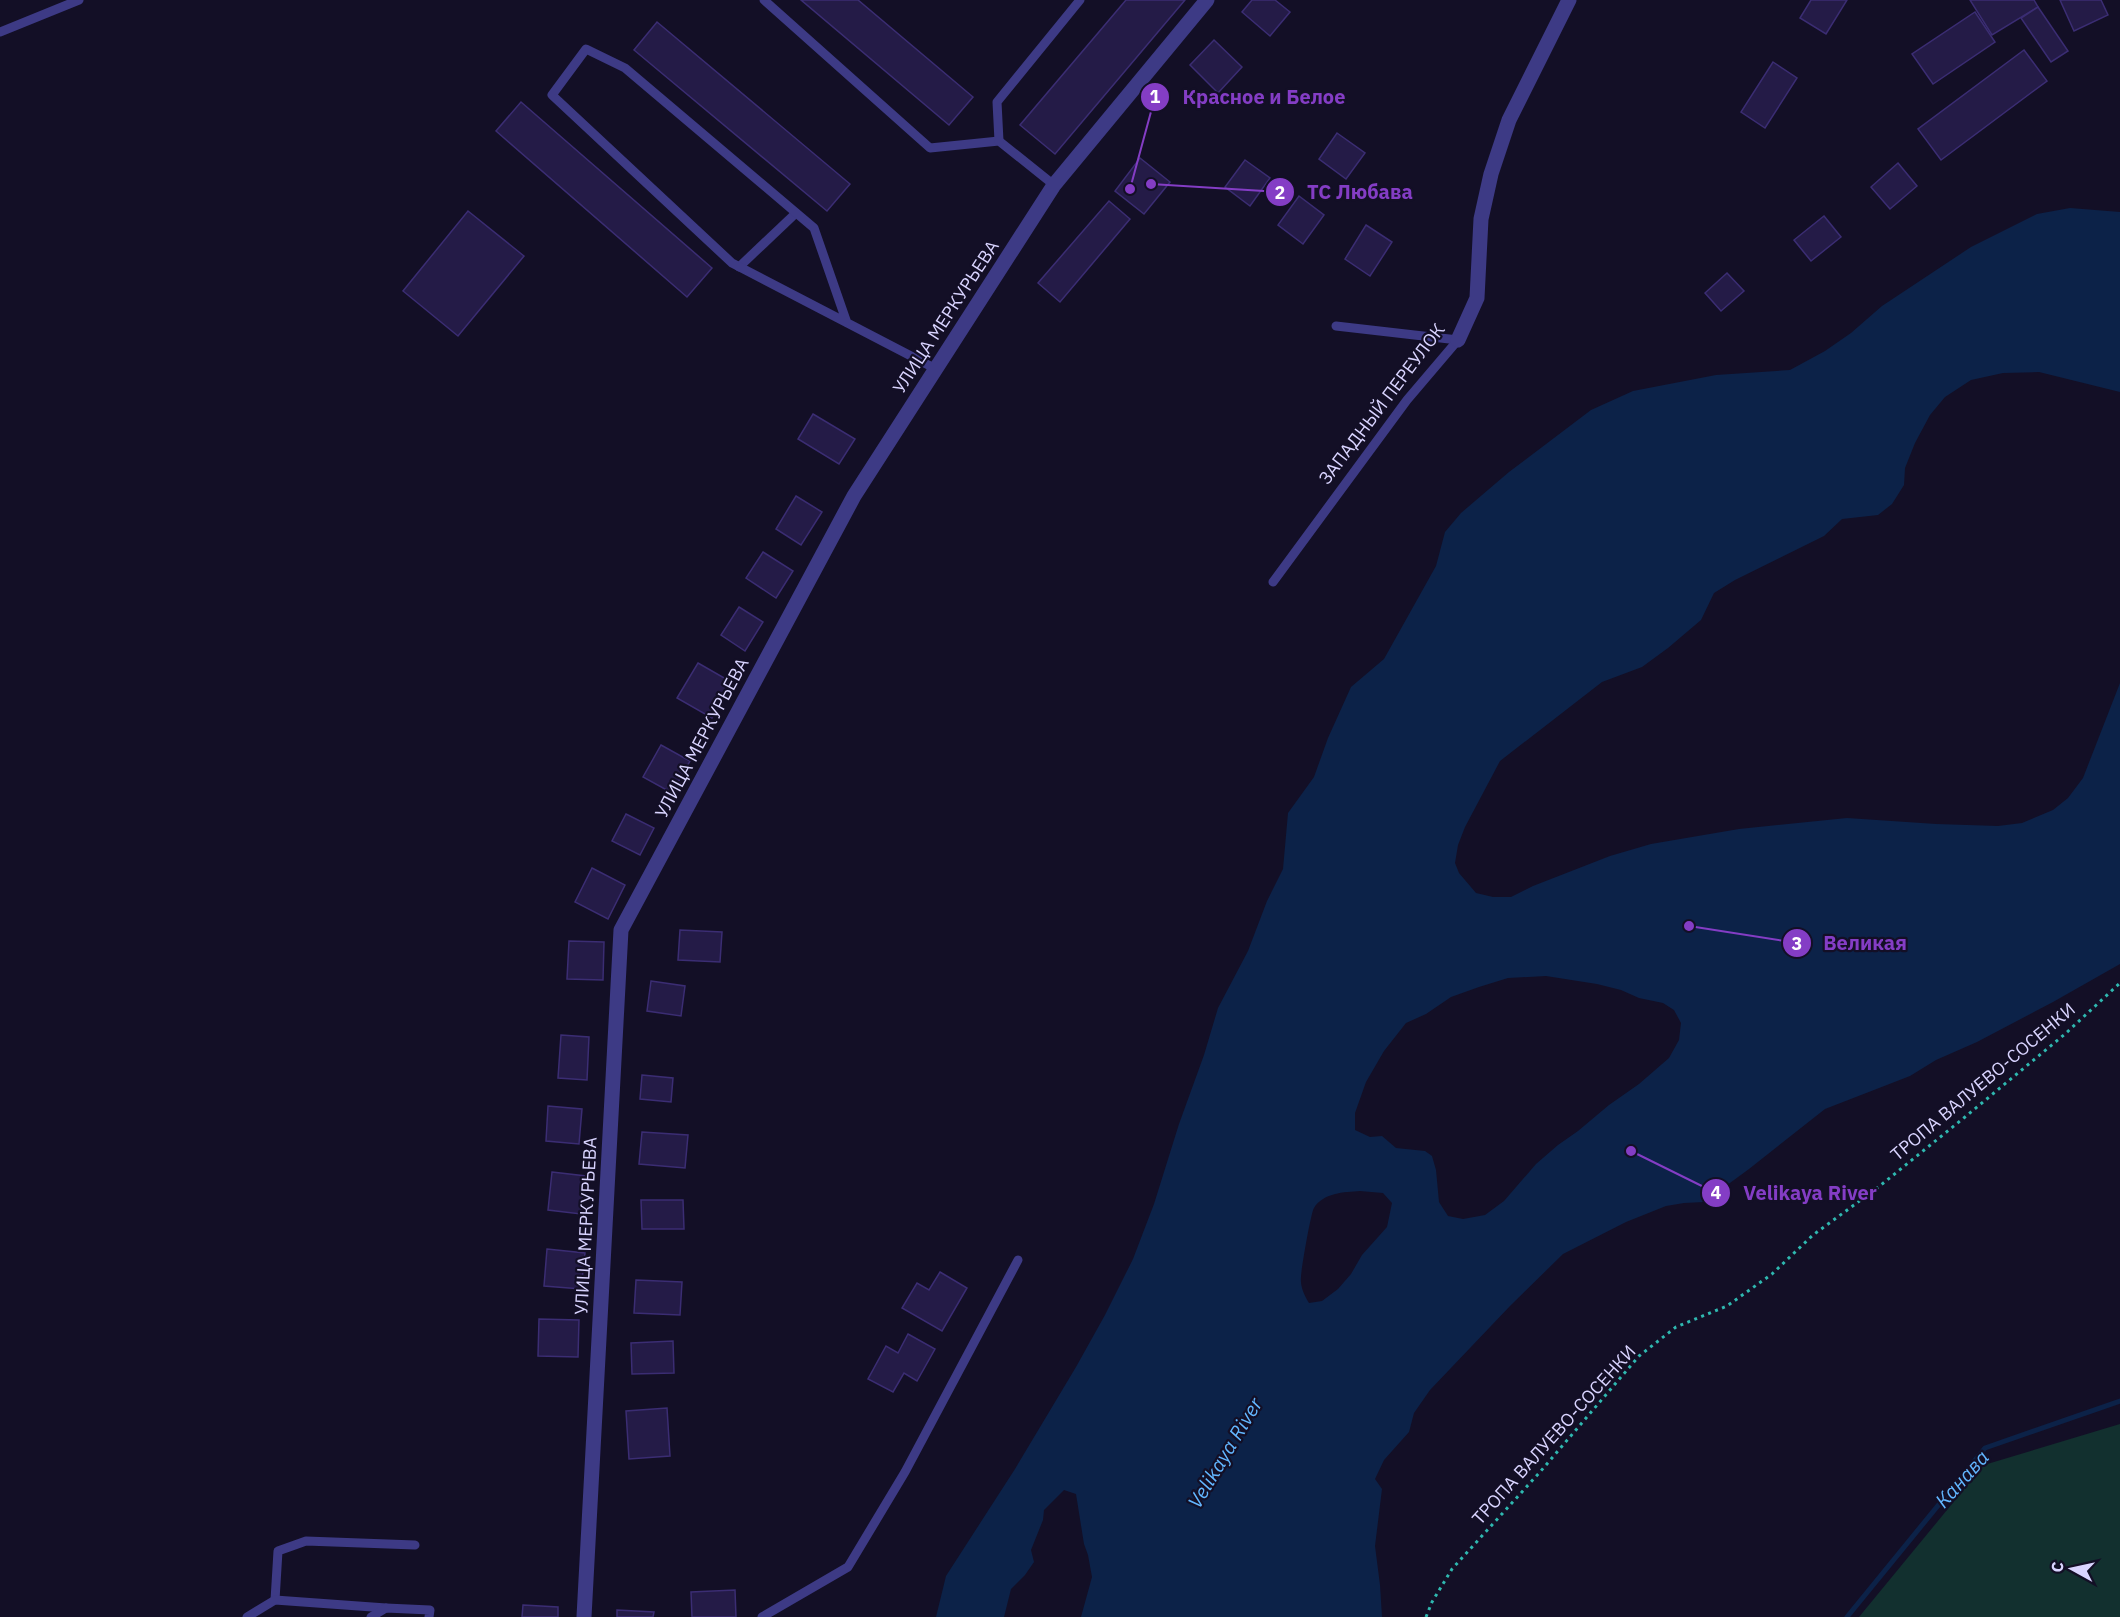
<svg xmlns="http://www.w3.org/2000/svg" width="2120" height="1617" font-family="'IBM Plex Sans',sans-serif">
  <rect width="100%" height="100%" fill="#130f26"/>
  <polygon fill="#12302f" points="2120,1424 2120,1617 1859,1617 1984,1465"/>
  <path fill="#0c2248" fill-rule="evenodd" d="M 2070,208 L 2120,212 L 2120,392 L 2039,372 L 2003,373 L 1971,380 L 1945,397 L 1930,415 L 1915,443 L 1905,468 L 1904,485 L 1892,504 L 1878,515 L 1842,519 L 1824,536 L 1735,580 L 1714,593 L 1701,620 L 1668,648 L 1642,667 L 1602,682 L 1500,761 L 1465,827 L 1458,845 L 1455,863 L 1459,873 L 1476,893 L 1493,897 L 1511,897 L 1533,886 L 1610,856 L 1651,844 L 1739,829 L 1847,818 L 1936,824 L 1998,826 L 2022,823 L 2053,810 L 2068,798 L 2083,778 L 2120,683 L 2120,964 L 2053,1002 L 1977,1042 L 1936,1060 L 1910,1076 L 1825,1109 L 1749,1169 L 1704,1202 L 1684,1203 L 1666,1206 L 1626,1222 L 1563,1254 L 1510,1306 L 1430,1390 L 1414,1413 L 1409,1432 L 1384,1460 L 1375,1479 L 1382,1489 L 1375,1546 L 1380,1585 L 1382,1617 L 1081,1617 L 1092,1577 L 1088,1555 L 1084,1544 L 1076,1494 L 1064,1490 L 1044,1510 L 1043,1520 L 1031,1550 L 1034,1562 L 1025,1575 L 1011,1589 L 1004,1617 L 936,1617 L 946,1576 L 1015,1469 L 1076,1367 L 1105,1315 L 1133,1259 L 1154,1204 L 1179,1124 L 1204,1055 L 1218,1008 L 1248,951 L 1267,901 L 1283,869 L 1288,813 L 1314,777 L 1328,738 L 1351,687 L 1384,659 L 1436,566 L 1445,532 L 1461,513 L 1509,472 L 1591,410 L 1633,391 L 1716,375 L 1790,370 L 1825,351 L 1851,333 L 1882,306 L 1971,247 L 2037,214 ZM 1546,976 L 1597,984 L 1621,990 L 1639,998 L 1663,1003 L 1674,1010 L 1681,1023 L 1679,1040 L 1669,1058 L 1639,1084 L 1609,1105 L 1578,1131 L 1558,1145 L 1536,1164 L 1504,1201 L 1485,1215 L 1463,1219 L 1448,1216 L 1439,1202 L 1436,1170 L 1432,1156 L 1425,1151 L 1396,1148 L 1382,1136 L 1370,1137 L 1355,1130 L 1355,1113 L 1366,1082 L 1384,1051 L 1406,1023 L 1426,1014 L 1451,997 L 1479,987 L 1508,978 ZM 1360,1191 L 1383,1193 L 1392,1203 L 1387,1227 L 1362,1255 L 1351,1274 L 1338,1289 L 1322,1301 L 1309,1303 C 1304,1295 1300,1286 1301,1277 C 1301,1270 1311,1212 1314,1208 C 1323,1193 1344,1192 1360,1191 Z"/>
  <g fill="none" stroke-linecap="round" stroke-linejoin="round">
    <polyline stroke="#0c2248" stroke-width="5" points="1847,1617 1985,1448 2120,1401"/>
  </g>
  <g fill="#241b47" stroke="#3b2d73" stroke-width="1.5">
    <polygon points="801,0 858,0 973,97 949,125"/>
    <polygon points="1126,0 1185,0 1055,154 1020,125"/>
    <polygon points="1252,0 1275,0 1290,12 1270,36 1242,12"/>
    <polygon points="1811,0 1847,0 1826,34 1800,18"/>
    <polygon points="1970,0 2034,0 2038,7 1992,35"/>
    <polygon points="2060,0 2101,0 2108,15 2074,31"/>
    <polygon points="2038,7 2068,51 2051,62 2021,18"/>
    <polygon points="1975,12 1995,42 1933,84 1912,54"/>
    <polygon points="657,22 850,184 827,211 634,50"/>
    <polygon points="1214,40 1242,67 1218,93 1190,65"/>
    <polygon points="2024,50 2047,81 1941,160 1918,129"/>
    <polygon points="1773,62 1797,78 1765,128 1741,112"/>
    <polygon points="521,102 712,268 687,297 496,131"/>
    <polygon points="1337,133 1365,153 1346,179 1319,159"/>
    <polygon points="1140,158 1170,182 1144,214 1115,191"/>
    <polygon points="1245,160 1270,178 1250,206 1225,187"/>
    <polygon points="1898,163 1917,186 1890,209 1871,187"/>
    <polygon points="1299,196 1324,215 1303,244 1278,225"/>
    <polygon points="1109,201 1130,219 1060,302 1038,283"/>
    <polygon points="468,211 524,256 458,336 403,291"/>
    <polygon points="1824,216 1841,237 1811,261 1794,240"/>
    <polygon points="1366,225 1392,242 1370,276 1345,259"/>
    <polygon points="1727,273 1744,291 1721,311 1705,293"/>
    <polygon points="813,414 855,439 839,464 798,439"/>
    <polygon points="796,496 822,512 801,545 776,529"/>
    <polygon points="763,552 793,571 776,598 746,578"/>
    <polygon points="739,607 763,622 745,651 721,635"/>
    <polygon points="698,663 733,683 712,718 677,698"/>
    <polygon points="661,745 690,761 672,793 643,777"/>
    <polygon points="626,814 654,828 640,855 612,841"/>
    <polygon points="592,868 625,885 608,919 575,902"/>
    <polygon points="680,930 722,932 720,962 678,960"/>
    <polygon points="569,941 604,942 603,980 567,979"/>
    <polygon points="651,981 685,986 681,1016 647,1011"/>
    <polygon points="561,1035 589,1037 587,1080 558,1078"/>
    <polygon points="642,1075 673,1078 671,1102 640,1099"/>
    <polygon points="548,1106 582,1109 579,1144 546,1141"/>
    <polygon points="642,1132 688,1135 685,1168 639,1164"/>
    <polygon points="552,1172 586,1176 581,1214 548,1210"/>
    <polygon points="641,1200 683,1200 684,1229 642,1229"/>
    <polygon points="547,1249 585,1253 581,1289 544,1286"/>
    <polygon points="940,1272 967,1288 942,1331 902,1308 917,1283 929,1290"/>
    <polygon points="636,1280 682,1282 680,1315 634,1313"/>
    <polygon points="539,1319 579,1320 578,1357 538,1356"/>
    <polygon points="908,1334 935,1349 917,1381 904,1373 893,1392 868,1379 886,1346 898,1353"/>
    <polygon points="673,1341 674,1373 632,1374 631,1343"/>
    <polygon points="667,1408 670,1456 629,1459 626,1411"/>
    <polygon points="735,1590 736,1617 692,1617 691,1592"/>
    <polygon points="523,1605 558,1607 558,1617 522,1617"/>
    <polygon points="617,1610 654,1612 653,1617 617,1617"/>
  </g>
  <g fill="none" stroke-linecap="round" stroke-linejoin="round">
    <polyline stroke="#2fb8b0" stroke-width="3" stroke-dasharray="3 4.5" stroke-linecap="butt" points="1426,1617 1432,1602 1452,1569 1540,1472 1639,1356 1676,1327 1727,1306 1772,1274 1813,1235 1876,1189 1965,1117 2065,1034 2120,983"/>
    <g stroke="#3d3a85" stroke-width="9">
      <polyline points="764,0 930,148 999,141 1054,185"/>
      <polyline points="0,32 79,0"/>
      <polyline points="999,141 997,102 1080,0"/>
      <polyline points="739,267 796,213"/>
      <polyline points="847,323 814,228 625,68 586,49 552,95 732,263 936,369"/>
      <polyline points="1336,326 1458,340"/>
      <polyline points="1273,582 1407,400 1458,340"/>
      <polyline points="275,1600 278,1551 306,1541 415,1545"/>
      <polyline points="247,1617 275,1600 386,1608"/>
      <polyline points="371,1617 386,1608 430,1610 429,1617"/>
      <polyline points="762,1617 848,1567 905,1472 1018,1260"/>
    </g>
    <g stroke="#3d3a85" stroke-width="15">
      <polyline points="1458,340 1477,298 1481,219 1491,174 1509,120 1569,0"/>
      <polyline points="584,1617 621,930 854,496 1054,185 1207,0"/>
    </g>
  </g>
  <g text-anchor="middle" stroke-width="4.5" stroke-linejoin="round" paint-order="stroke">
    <g font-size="18" fill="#d9d4ff" stroke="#130f26">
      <text transform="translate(946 317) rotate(-57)" y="6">УЛИЦА МЕРКУРЬЕВА</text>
      <text transform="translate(1382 404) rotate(-53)" y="6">ЗАПАДНЫЙ ПЕРЕУЛОК</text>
      <text transform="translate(702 738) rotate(-62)" y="6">УЛИЦА МЕРКУРЬЕВА</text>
      <text transform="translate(1983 1082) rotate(-40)" y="6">ТРОПА ВАЛУЕВО-СОСЕНКИ</text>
      <text transform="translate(586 1226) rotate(-87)" y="6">УЛИЦА МЕРКУРЬЕВА</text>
      <text transform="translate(1554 1435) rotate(-48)" y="6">ТРОПА ВАЛУЕВО-СОСЕНКИ</text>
    </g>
    <g font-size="20" font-style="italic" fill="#62b6ff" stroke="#130f26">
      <text transform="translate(1225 1453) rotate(-59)" y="7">Velikaya River</text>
      <text transform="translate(1962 1479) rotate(-48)" y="7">Канава</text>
    </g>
  </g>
  <path fill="none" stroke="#843dc5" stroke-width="2" d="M1130 189L1155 97M1151 184L1280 192M1689 926L1797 943M1631 1151L1716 1193"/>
  <g fill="#843dc5" stroke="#130f26" stroke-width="2">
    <circle cx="1130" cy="189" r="6"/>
    <circle cx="1151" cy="184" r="6"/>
    <circle cx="1689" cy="926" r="6"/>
    <circle cx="1631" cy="1151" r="6"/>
    <circle cx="1155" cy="97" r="15"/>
    <circle cx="1280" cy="192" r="15"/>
    <circle cx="1797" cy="943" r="15"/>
    <circle cx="1716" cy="1193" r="15"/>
  </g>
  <g font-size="18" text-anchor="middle" font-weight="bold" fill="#fff">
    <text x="1155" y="103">1</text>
    <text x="1280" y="199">2</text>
    <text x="1797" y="950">3</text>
    <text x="1716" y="1199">4</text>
  </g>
  <g font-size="20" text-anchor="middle" font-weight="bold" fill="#843dc5" stroke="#130f26" stroke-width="4.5" stroke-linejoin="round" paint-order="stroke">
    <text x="1264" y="104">Красное и Белое</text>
    <text x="1360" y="199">ТС Любава</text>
    <text x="1865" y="950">Великая</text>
    <text x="1810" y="1200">Velikaya River</text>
  </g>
  <g transform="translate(2072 1569) rotate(278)" stroke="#130f26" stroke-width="4.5" paint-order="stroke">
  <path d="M0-4.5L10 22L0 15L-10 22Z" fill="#d9d4ff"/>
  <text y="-9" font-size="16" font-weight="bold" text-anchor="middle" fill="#d9d4ff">С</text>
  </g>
</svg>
